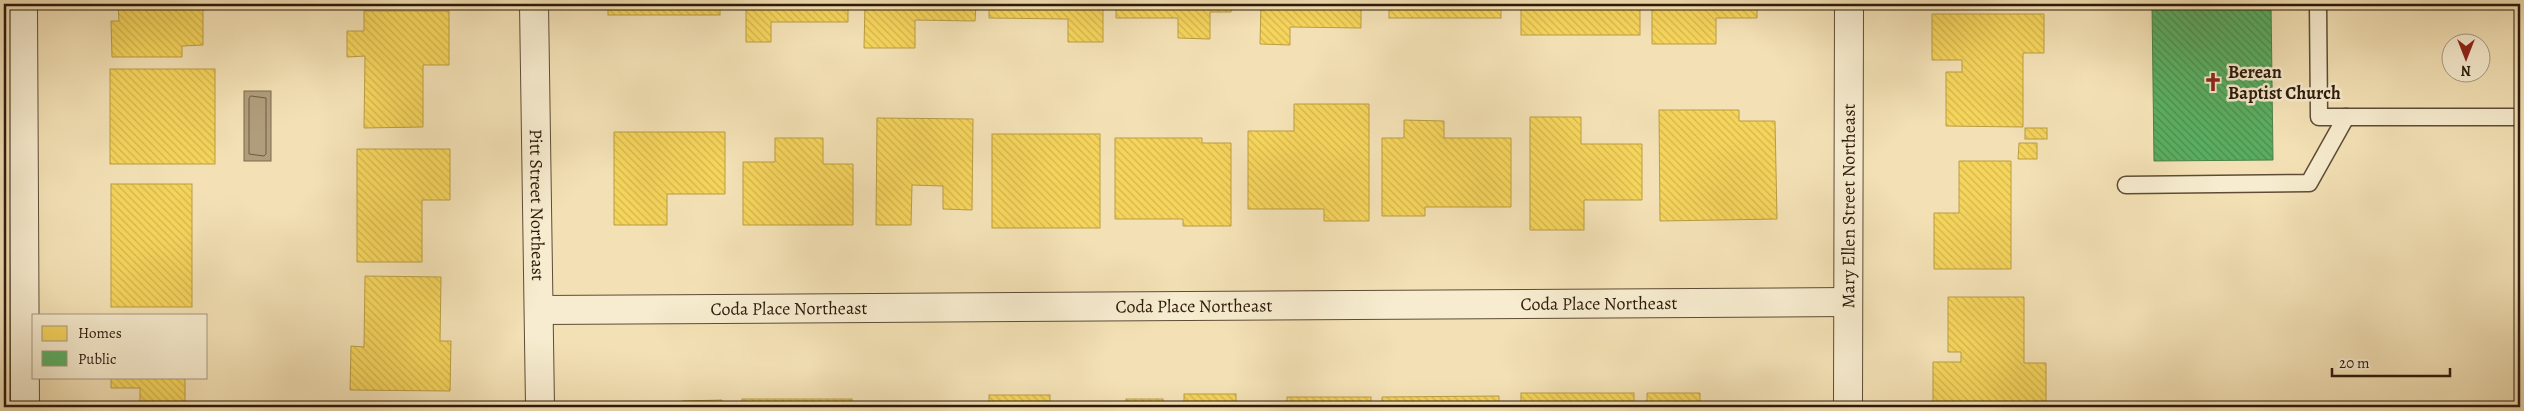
<svg xmlns="http://www.w3.org/2000/svg" width="2524" height="411" font-family="Alegreya,serif">
  <defs>
    <pattern id="homes-back-hatch" width="6" height="6" patternUnits="userSpaceOnUse" patternTransform="scale(1.25)"><rect width="6" height="6" fill="#f6d55c"/><path d="M-1 5l2 2M0 0l6 6M5-1l2 2" fill="none" stroke="#d3b64f"/></pattern>
    <pattern id="public-back-hatch" width="6" height="6" patternUnits="userSpaceOnUse" patternTransform="scale(1.25)"><rect width="6" height="6" fill="#5aae61"/><path d="M-1 5l2 2M0 0l6 6M5-1l2 2" fill="none" stroke="#4b8d4e"/></pattern>
  </defs>
  <rect width="100%" height="100%" fill="#f3e1b5"/>
  <filter id="stains"><feTurbulence type="fractalNoise" baseFrequency=".004" numOctaves="4"/><feColorMatrix values="0 0 0 0 .2 0 0 0 0 .09 0 0 0 0 .02 0 0 0 .5 -.17"/></filter>
  <radialGradient id="worn" r=".72"><stop offset=".6" stop-color="#630" stop-opacity="0"/><stop offset="1" stop-color="#630" stop-opacity=".3"/></radialGradient>
  <rect fill="#b09d7b" stroke="#7c694e" x="244" y="91" width="27" height="70"/>
  <g fill="url(#homes-back-hatch)" stroke="#ba9d44">
    <polygon points="118,4 203,4 203,45 182,46 182,57 112,57 111,21 119,21"/>
    <rect x="608" y="4" width="112" height="11"/>
    <polygon points="746,4 848,4 848,22 771,22 771,42 746,42"/>
    <polygon points="865,4 976,4 975,21 915,20 915,48 864,48"/>
    <polygon points="989,4 1103,4 1103,42 1068,42 1068,19 989,18"/>
    <polygon points="1116,4 1232,4 1231,12 1210,12 1210,39 1178,38 1178,18 1116,18"/>
    <polygon points="1261,4 1361,4 1361,28 1290,27 1290,45 1260,44"/>
    <rect x="1389" y="4" width="112" height="14"/>
    <rect x="1521" y="4" width="119" height="31"/>
    <polygon points="1652,4 1757,4 1757,18 1716,18 1716,44 1652,44"/>
    <polygon points="364,11 449,11 449,65 423,65 423,127 364,128 365,56 347,57 347,31 364,31"/>
    <polygon points="1932,14 2044,14 2044,53 2023,53 2023,127 1946,126 1946,72 1962,72 1962,60 1932,60"/>
    <rect x="110" y="69" width="105" height="95"/>
    <polygon points="1294,104 1369,104 1369,221 1324,221 1324,209 1248,209 1248,131 1294,131"/>
    <polygon points="1659,110 1739,110 1739,121 1775,121 1777,219 1660,221"/>
    <polygon points="1530,117 1581,117 1581,144 1642,144 1642,200 1584,200 1584,230 1530,230"/>
    <polygon points="877,118 973,119 972,210 943,209 943,186 912,185 911,225 876,225"/>
    <polygon points="1404,120 1444,121 1444,138 1511,138 1511,207 1425,207 1425,216 1382,216 1382,138 1404,138"/>
    <rect x="2025" y="128" width="22" height="11"/>
    <polygon points="614,132 725,132 725,194 667,194 667,225 614,225"/>
    <rect x="992" y="134" width="108" height="94"/>
    <polygon points="775,138 823,138 823,164 853,164 853,225 743,225 743,162 775,162"/>
    <polygon points="1115,138 1202,138 1202,143 1231,143 1231,226 1183,226 1183,219 1115,219"/>
    <polygon points="2019,143 2037,143 2037,159 2018,159"/>
    <polygon points="357,149 450,149 450,200 422,200 422,262 357,262"/>
    <polygon points="1959,161 2011,161 2011,269 1934,269 1934,213 1959,213"/>
    <rect x="111" y="184" width="81" height="123"/>
    <polygon points="365,276 441,277 440,341 451,341 450,391 350,390 351,346 364,347"/>
    <polygon points="1948,297 2024,297 2024,363 2046,363 2046,402 2024,402 2024,407 1933,407 1933,362 1961,362 1961,352 1948,352"/>
    <polygon points="111,377 185,377 185,407 140,407 140,388 111,388"/>
    <rect x="1521" y="393" width="113" height="14"/>
    <polygon points="1647,393 1700,393 1700,403 1771,404 1771,407 1647,407"/>
    <rect x="1184" y="394" width="52" height="13"/>
    <rect x="989" y="395" width="61" height="12"/>
    <polygon points="1499,396 1499,407 1382,407 1382,397"/>
    <rect x="1287" y="397" width="84" height="10"/>
    <rect x="742" y="399" width="110" height="8"/>
    <rect x="1126" y="399" width="37" height="8"/>
    <polygon points="722,400 722,407 682,407 682,401"/>
    <rect x="367" y="404" width="82" height="3"/>
    <polygon points="658,404 658,407 605,407 605,405"/>
  </g>
  <polygon fill="url(#public-back-hatch)" stroke="#4c8247" points="2152,4 2271,4 2273,160 2154,161"/>
  <g fill="none" stroke-linecap="round" stroke-linejoin="round">
    <polygon stroke="#6e5c43" stroke-width="1" points="251,96 266,98 266,154 264,156 249,154 249,99"/>
    <g stroke="#5e4c36" stroke-width="19">
      <g id="lane">
        <polyline points="2318,4 2319,117 2520,117"/>
        <polyline points="2126,185 2309,183 2346,117"/>
      </g>
    </g>
    <g stroke="#5e4c36" stroke-width="30">
      <g id="street">
        <polyline points="23,4 25,407"/>
        <path id="s1" d="M 534,4 L 540,407"/>
        <path id="s2" d="M 540,310 L 1847,302"/>
        <path id="s3" d="M 1848,407 L 1849,4"/>
      </g>
    </g>
    <use href="#lane" stroke="#f7eccf" stroke-width="16"/>
    <use href="#street" stroke="#f7eccf" stroke-width="28"/>
  </g>
  <defs>
    <g id="church-bare" transform="scale(1.5)"><path d="M-1.2-6h2.4v3.5h3.3v2.4h-3.3V6h-2.4V-.1h-3.3v-2.4h3.3Z" fill="#8f2418" stroke="#f7eccf" stroke-width="2.5" paint-order="stroke"/></g>
  </defs>
  <g fill-rule="evenodd">
    <use href="#church-bare" x="2213" y="82"/>
  </g>
  <g text-anchor="middle" stroke-width="5" stroke-linejoin="round" paint-order="stroke">
    <g font-size="18" font-weight="bold" fill="#2d1a0b" stroke="#f7eccf" text-anchor="start">
      <text x="2228" y="78">Berean<tspan x="2228" dy="21">Baptist Church</tspan></text>
    </g>
    <g font-size="18" fill="#2d1a0b" stroke="#f7eccf">
      <text dy="6" stroke="none"><textPath href="#s1" startOffset="201">Pitt Street Northeast</textPath></text>
      <text dy="6" stroke="none"><textPath href="#s3" startOffset="201">Mary Ellen Street Northeast</textPath></text>
      <text dy="6" stroke="none"><textPath href="#s2" startOffset="1059">Coda Place Northeast</textPath></text>
      <text dy="6" stroke="none"><textPath href="#s2" startOffset="654">Coda Place Northeast</textPath></text>
      <text dy="6" stroke="none"><textPath href="#s2" startOffset="249">Coda Place Northeast</textPath></text>
    </g>
  </g>
  <rect width="2524" height="411" fill="none" stroke="#f3e1b5" stroke-width="20"/>
  <rect x="5" y="5" width="2514" height="401" fill="none" stroke="#2d1a0b" stroke-width="2.5"/>
  <rect x="10" y="10" width="2504" height="391" fill="none" stroke="#2d1a0b"/>
  <rect x="32" y="314" width="175" height="65" fill="#f7eccf" stroke="#a69881"/>
  <rect x="42" y="326" width="25" height="15" fill="#f6d55c" stroke="#a69881"/>
  <text x="78" y="338" font-size="15" fill="#2d1a0b">Homes</text>
  <rect x="42" y="351" width="25" height="15" fill="#5aae61" stroke="#a69881"/>
  <text x="78" y="364" font-size="15" fill="#2d1a0b">Public</text>
  <g transform="translate(2466 58) rotate(180)"><circle r="24" fill="#f7eccf" stroke="#a69881"/>
  <path d="M0-4L9 19L0 12L-9 19Z" fill="#8f2418"/>
  <text y="-8" font-size="14" font-weight="bold" text-anchor="middle" fill="#2d1a0b">N</text>
  </g>
  <path d="M2332 368v8h118v-8" fill="none" stroke="#2d1a0b" stroke-width="2.5"/>
  <text x="2339" y="368" font-size="15" fill="#2d1a0b" stroke="#f7eccf" stroke-width="4" paint-order="stroke">20 m</text>
  <rect width="100%" height="100%" filter="url(#stains)"/>
  <rect width="100%" height="100%" fill="url(#worn)"/>
</svg>
